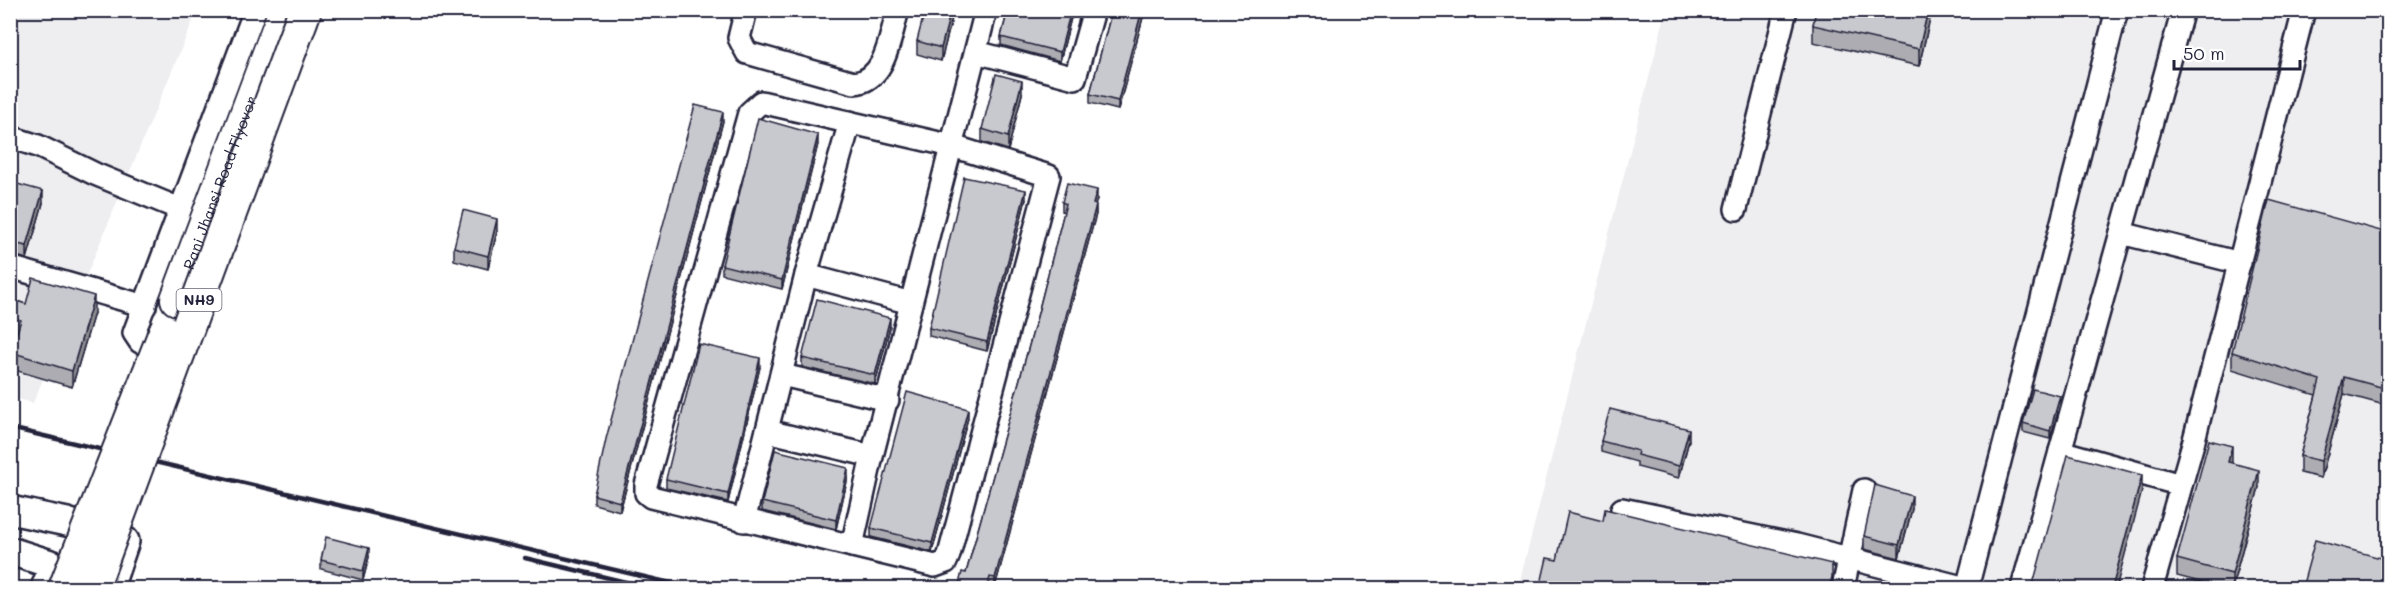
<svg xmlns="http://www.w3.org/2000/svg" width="2399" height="599" font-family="Mali,sans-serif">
  <rect width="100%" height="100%" fill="#fff"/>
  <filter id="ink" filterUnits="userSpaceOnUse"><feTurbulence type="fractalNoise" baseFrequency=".0167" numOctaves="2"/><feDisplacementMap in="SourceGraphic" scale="12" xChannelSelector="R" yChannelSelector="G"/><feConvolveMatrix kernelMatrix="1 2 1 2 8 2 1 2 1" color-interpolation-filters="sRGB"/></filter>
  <g filter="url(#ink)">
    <g fill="#eeeef1">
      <polygon points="11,11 197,11 33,403 11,397"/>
      <polygon points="1666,11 2388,11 2388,588 1518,588"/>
    </g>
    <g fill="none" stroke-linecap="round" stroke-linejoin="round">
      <g stroke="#22223b" stroke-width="26">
        <g id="minor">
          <path d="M 746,10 L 739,38 L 747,53 L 854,83 C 886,81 890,36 898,10"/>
          <polyline points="976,52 1075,78 1094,10"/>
          <polygon points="761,102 952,146 1049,176 949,555 946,562 935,566 651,497 646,493 646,485 749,113"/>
          <polyline points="10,137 38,146 95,174 180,209"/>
          <polyline points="1736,209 1786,10"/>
          <polyline points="2121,233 2240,263"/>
          <polyline points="10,267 145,306"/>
          <polyline points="806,275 911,303"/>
          <polyline points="169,353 140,342 134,333 255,10"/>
          <polyline points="782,375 888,400"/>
          <polyline points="767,431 872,456"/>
          <polyline points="2060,451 2181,485"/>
          <polyline points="1622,509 1797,545 1966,588"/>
          <polyline points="744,521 806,275 850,122"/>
          <polyline points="852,546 872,456 986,10"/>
          <polyline points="1843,588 1864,490"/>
          <polyline points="1967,588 2117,10"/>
          <polyline points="2022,588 2183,10"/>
          <polyline points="2152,588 2194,440 2304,10"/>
        </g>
      </g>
      <g stroke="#22223b" stroke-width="32">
        <g id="major">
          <polyline points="10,510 67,522 125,541 109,588"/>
          <polyline points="10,551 54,565 45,588"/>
        </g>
      </g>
      <g stroke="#22223b" stroke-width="36">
        <g id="highway">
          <path id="s1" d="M 177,299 L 285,10"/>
        </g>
      </g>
      <use href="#minor" stroke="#fff" stroke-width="21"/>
      <use href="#major" stroke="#fff" stroke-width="27"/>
      <use href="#highway" stroke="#fff" stroke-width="32"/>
      <g stroke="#22223b" stroke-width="4.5">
        <polyline points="10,428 692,588"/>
        <polyline points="525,558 651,588"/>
      </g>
      <g stroke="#22223b" stroke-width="36" stroke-linecap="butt">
        <g id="highway-bridge">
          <polyline points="65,588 165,332"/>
          <polyline points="92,588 305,10"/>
        </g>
      </g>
      <use href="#highway-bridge" stroke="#fff" stroke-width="32"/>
    </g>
    <g fill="#acacb2" stroke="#22223b" stroke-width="1.5">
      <polygon points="954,10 941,61 917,54 917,41"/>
      <polygon points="1008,10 1073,10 1060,61 1001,45 1001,37"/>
      <polygon points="1112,10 1145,10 1118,110 1090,103 1090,94"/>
      <polygon points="1816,10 1932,10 1919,66 1813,42 1813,25"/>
      <polygon points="1022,94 1008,150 982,142 982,129"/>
      <polygon points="723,121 620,511 594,504 594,495"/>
      <polygon points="818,144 782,289 722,274 722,265"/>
      <polygon points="10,182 43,203 27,259 13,255"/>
      <polygon points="1026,199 987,351 929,336 929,328"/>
      <polygon points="1097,199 1095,204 1096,214 995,587 990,586 966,573 1037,317 1064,212 1062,211 1062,202"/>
      <polygon points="497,232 488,269 454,260 454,247"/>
      <polygon points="2388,233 2388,406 2344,394 2321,478 2300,473 2300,456 2316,395 2232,369 2232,352"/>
      <polygon points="10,299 26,304 94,313 72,387 11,369 11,352 16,336 10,334"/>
      <polygon points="890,327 875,384 802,367 802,358"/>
      <polygon points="760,367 728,502 666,488 666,479"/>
      <polygon points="2060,405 2050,439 2023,432 2023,423"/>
      <polygon points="968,418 932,552 871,537 871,528"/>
      <polygon points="1689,440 1679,478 1637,467 1637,462 1601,452 1601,441"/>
      <polygon points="2232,463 2259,487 2232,588 2223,588 2177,576 2177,559"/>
      <polygon points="848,477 836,529 762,511 762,502"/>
      <polygon points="1912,509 1899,558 1864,549 1864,536"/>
      <polygon points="369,557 363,580 321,569 321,560"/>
    </g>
    <g fill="#8c8c91" stroke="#22223b" stroke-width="1.5">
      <polygon points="951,10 954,10 941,61 941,48"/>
      <polygon points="1071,10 1073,10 1060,61 1060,52"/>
      <polygon points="1142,10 1145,10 1118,110 1118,101"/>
      <polygon points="1928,10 1932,10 1919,66 1919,49"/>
      <polygon points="1022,81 1022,94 1008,150 1008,137"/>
      <polygon points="723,112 723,121 620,511 620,502"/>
      <polygon points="818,135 818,144 782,289 782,280"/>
      <polygon points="1026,190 1026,199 987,351 987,342"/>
      <polygon points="1097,190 1097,199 1093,213 1093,204"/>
      <polygon points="43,191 43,203 27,259 27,246"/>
      <polygon points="1096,205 1096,214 995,587 995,578"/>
      <polygon points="497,219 497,232 488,269 488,256"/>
      <rect x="10" y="243" width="3" height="12"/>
      <polygon points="94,296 94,313 72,387 72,371"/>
      <polygon points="890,318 890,327 875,384 875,375"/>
      <polygon points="760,358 760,367 728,502 728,494"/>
      <polygon points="2344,377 2344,394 2321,478 2321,461"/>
      <polygon points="2060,396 2060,405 2050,439 2050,431"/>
      <polygon points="968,409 968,418 932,552 932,543"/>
      <polygon points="1689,429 1689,440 1679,478 1679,466"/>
      <polygon points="2232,446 2232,463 2228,462"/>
      <polygon points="848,468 848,477 836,529 836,520"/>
      <polygon points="2259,470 2259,487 2232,588 2232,574"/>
      <polygon points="2142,475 2142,491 2116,588 2112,588"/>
      <polygon points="1912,496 1912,509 1899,558 1899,545"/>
      <polygon points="369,548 369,557 363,580 363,571"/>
    </g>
    <g fill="#c8c8cf" stroke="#22223b" stroke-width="1.5">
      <polygon points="925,10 951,10 941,48 917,41"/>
      <polygon points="1008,10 1071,10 1060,52 1001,37"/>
      <polygon points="1112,10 1142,10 1118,101 1090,94"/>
      <polygon points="1816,10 1928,10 1919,49 1813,25"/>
      <polygon points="996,74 1022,81 1008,137 982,129"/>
      <polygon points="695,105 723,112 620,502 594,495 606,439"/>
      <polygon points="758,118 818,135 782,280 722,265"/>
      <polygon points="964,177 1026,190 987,342 929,328"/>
      <polygon points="10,182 43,191 27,246 13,243 10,243"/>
      <polygon points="1067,183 1097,190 1093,204 1096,205 995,578 990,577 987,588 958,588 962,572 966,573 1037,317 1066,204 1062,202"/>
      <polygon points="2269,200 2388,233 2388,389 2344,377 2321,461 2300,456 2320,380 2232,352"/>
      <polygon points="463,210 497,219 488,256 454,247"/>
      <polygon points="33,278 94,296 72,371 11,352 21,320 10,317 10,299 26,304"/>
      <polygon points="817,299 890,318 875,375 802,358"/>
      <polygon points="699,344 760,358 728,494 666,479"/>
      <polygon points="2033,389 2060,396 2050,431 2023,423"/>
      <polygon points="907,392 968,409 932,543 871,528"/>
      <polygon points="1610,409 1689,429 1679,466 1637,455 1638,451 1601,441"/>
      <polygon points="2209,440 2232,446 2228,462 2259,470 2232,574 2177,559"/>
      <polygon points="775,450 848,468 836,520 762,502"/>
      <polygon points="2068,455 2142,475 2112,588 2032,588"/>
      <polygon points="1875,485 1912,496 1899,545 1864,536"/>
      <polygon points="1605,509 1832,564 1832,577 1829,588 1540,588 1547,558 1557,560 1568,512 1603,521"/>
      <polygon points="326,537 369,548 363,571 321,560"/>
      <polygon points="2315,540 2388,560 2388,588 2302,588"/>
    </g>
  </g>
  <g text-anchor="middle" stroke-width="4.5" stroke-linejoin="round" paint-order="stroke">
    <rect fill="#fff" stroke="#646476" stroke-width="1.5" x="176.5" y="289" width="45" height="22" rx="4.5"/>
    <g font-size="14" font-weight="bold" fill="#22223b">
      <text x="199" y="305">NH9</text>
    </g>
    <g font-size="15" fill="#22223b" stroke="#fff">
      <text dy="5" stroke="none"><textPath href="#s1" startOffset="124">Rani Jhansi Road Flyover</textPath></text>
    </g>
  </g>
  <rect width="2399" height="599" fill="none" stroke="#fff" stroke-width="36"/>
  <rect x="18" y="18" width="2363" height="563" fill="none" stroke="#22223b" stroke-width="2" filter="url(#ink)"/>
  <path d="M2174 60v9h126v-9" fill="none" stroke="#22223b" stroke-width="3"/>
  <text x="2183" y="60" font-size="18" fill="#22223b" stroke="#ffffff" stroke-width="4.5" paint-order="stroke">50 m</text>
</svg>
